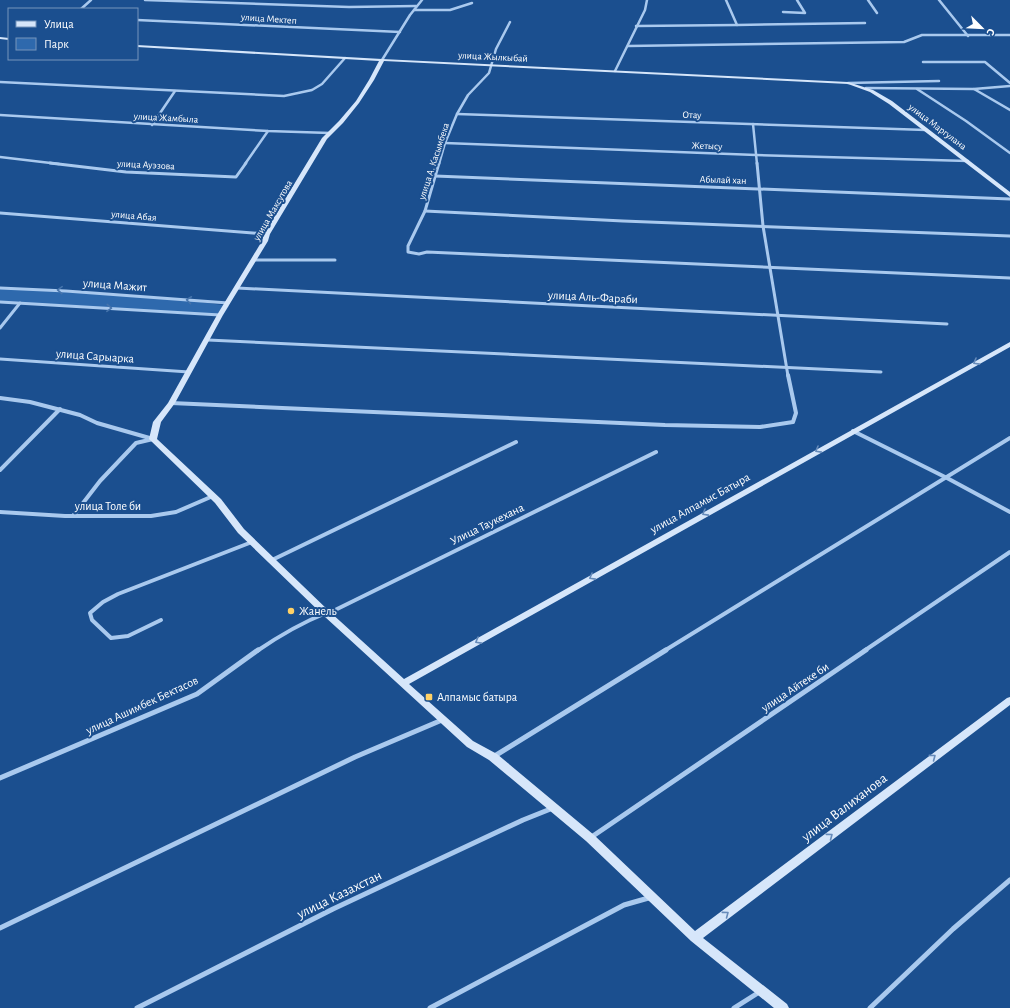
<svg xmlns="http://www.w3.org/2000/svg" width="1010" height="1008" font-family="'Alegreya Sans',sans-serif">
  <rect width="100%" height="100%" fill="#1b4f8f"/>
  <polygon fill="#2e69ad" points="0,288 172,298 229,306 223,315 0,303"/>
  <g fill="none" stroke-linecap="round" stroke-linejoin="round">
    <g stroke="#a9c9ee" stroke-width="2.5">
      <polyline points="145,0 349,7 416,6"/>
      <polyline points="726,0 737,25 865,23"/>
      <polyline points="868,0 877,13"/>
      <polyline points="939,0 968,36"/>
      <polyline points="81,9 91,0"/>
      <polyline points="414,10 450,10 472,3"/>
      <polyline points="783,12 805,13 797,0"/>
      <polyline points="137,20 400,32"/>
      <polyline points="636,26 737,25"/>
      <polyline points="628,46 904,42 922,35 1010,35"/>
      <polyline points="382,60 410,15 422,0"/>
      <polyline points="923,62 985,62 1010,83"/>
      <polyline points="615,71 645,10 647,0"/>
      <polyline points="0,82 284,96 312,90 322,84 345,58"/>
      <polyline points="848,83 939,81"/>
      <polyline points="866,88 974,89 1010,86"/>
      <polyline points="917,89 966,121 1010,153"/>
      <polyline points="974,89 1010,110"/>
      <polyline points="457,114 926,130"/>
      <polyline points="0,115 268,131 330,133"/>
      <polyline points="753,124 757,164"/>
      <polyline points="152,125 175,91"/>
      <polyline points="445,143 756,155 968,161"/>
      <polyline points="0,157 59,164"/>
      <polyline points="245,164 268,131"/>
      <polyline points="439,164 445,143 457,114 468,95 489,73 496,49 510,22"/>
    </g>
    <g stroke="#a9c9ee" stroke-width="3">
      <polyline points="50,163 126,172 236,177 246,163"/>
      <polyline points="439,163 425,211 408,246 408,252 419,254 427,252 1010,278"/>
      <polyline points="757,163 763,226 788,376"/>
      <polyline points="435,176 1010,199"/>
      <polyline points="425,211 623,221 1010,236"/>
      <polyline points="0,213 267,234"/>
      <polyline points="254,260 335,260"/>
      <polyline points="0,288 66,291 228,303"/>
      <polyline points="237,288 947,324"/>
      <polyline points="0,302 220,315"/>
      <polyline points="0,328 20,303"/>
      <polyline points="208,340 881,372"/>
      <polyline points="0,359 189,372"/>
    </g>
    <g stroke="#a9c9ee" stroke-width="4">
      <polyline points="0,398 30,402 80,415 97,423 153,439"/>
      <polyline points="171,403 665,425 760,427 793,422 796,413 788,375"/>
      <polyline points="853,431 947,478 1010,512"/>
      <polyline points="0,470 60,409"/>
      <polyline points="0,512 65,516 151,516 176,512 213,496"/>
      <polyline points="73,516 100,481 136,443 153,439"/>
      <polyline points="272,560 516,442"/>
      <polyline points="327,614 656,452"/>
      <polyline points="161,620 128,636 111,638 92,620 90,613 103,602 118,594 252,542"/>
      <path d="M 257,651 C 279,636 301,623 326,613"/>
      <polyline points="664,651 1010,438"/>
      <polyline points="864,651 1010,552"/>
    </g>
    <g stroke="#a9c9ee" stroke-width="5">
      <polyline points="493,757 666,650"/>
      <polyline points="0,778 197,694 258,650"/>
      <polyline points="590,838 866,650"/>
      <polyline points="0,928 355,757 442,720"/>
      <polyline points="137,1008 333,909 523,820 553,808"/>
      <polyline points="430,1008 624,905 652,897"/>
      <polyline points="734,1008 761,991"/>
      <polyline points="870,1008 953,929 1010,880"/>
    </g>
    <g fill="#d6e6fa" fill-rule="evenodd">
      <polygon points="0,37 9,38 9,40 0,39"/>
      <polygon points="137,45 382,59 848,82 873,90 892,101 1010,192 1010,197 889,104 870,92 848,84 384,61 374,80 359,103 343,123 327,139 270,234 268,241 223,315 175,403 161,422 157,439 221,499 244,529 330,612 404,679 1010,342 1010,347 409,684 473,741 497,754 594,835 695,931 1007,698 1010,697 1010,705 703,938 787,1004 789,1008 774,1008 691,941 586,841 489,760 467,747 324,616 238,533 215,503 149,439 153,422 168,403 217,315 262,241 264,234 322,138 339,121 356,101 369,80 379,61 137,47"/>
    </g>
  </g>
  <defs><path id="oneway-chevron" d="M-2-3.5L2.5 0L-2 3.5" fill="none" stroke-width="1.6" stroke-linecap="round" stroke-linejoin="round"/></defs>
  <g stroke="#4674ac">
    <use href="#oneway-chevron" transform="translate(60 290) rotate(-177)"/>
    <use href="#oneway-chevron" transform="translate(189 300) rotate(-173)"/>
    <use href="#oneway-chevron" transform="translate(109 308) rotate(3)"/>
  </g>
  <g stroke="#668bba">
    <use href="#oneway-chevron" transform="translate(976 362) rotate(151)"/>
    <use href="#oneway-chevron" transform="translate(818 450) rotate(151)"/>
    <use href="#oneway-chevron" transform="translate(705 513) rotate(151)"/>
    <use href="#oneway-chevron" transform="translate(592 577) rotate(151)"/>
    <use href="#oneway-chevron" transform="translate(478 641) rotate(151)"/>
    <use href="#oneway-chevron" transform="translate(933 757) rotate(-37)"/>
    <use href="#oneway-chevron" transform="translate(830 836) rotate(-37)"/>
    <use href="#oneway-chevron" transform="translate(726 914) rotate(-37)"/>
  </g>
  <g fill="#ffd166" stroke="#1b4f8f" stroke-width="1.5">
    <circle cx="291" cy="611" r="4"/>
    <rect x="425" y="693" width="8" height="8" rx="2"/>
  </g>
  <g text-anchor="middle" stroke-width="4" stroke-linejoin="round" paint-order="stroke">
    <g font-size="10" fill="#fff" stroke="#1b4f8f">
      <text transform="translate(269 18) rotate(4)" y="4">улица Мектеп</text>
      <text transform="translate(493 56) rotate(3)" y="4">улица Жылкыбай</text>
      <text transform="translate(692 114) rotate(2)" y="4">Отау</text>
      <text transform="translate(166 117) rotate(3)" y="4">улица Жамбыла</text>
      <text transform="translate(938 126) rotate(37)" y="4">улица Маргулана</text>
      <text transform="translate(707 145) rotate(2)" y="4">Жетысу</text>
      <text transform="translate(433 161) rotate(-72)" y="4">улица А. Касымбека</text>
      <text transform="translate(146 164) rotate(3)" y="4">улица Ауэзова</text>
      <text transform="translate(723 179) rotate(2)" y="4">Абылай хан</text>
      <text transform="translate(272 210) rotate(-60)" y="4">улица Максутова</text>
      <text transform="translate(134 215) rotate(5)" y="4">улица Абая</text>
    </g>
    <g font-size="12" fill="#fff" stroke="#1b4f8f">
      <text transform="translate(115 285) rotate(4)" y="4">улица Мажит</text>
      <text transform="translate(593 297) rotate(3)" y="4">улица Аль-Фараби</text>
      <text transform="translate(95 356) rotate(4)" y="4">улица Сарыарка</text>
      <text transform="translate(700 503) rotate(-29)" y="4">улица Алпамыс Батыра</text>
      <text x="108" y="510">улица Толе би</text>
      <text transform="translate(487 524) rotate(-26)" y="4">Улица Таукехана</text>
      <text transform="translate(795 687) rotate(-34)" y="4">улица Айтеке би</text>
      <text transform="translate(142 705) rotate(-25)" y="4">улица Ашимбек Бектасов</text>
    </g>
    <g font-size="12" fill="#fff" stroke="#1b4f8f" text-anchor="start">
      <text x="299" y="615">Жанель</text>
      <text x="437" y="701">Алпамыс батыра</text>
    </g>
    <g font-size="14" fill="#fff" stroke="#1b4f8f">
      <text transform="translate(844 807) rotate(-37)" y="5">улица Валиханова</text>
      <text transform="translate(339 894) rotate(-26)" y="5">улица Казахстан</text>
    </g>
  </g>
  <rect x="8" y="8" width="130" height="52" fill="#1b4f8f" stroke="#7695bc"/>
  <rect x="16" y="21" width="20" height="6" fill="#d6e6fa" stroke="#7695bc"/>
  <text x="44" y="28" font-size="12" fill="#ffffff">Улица</text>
  <rect x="16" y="38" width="20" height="12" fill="#2e69ad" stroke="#7695bc"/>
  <text x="44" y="48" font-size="12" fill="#ffffff">Парк</text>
  <g transform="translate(982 28) rotate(114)" stroke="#1b4f8f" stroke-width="3" paint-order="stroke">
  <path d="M0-3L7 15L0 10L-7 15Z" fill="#ffffff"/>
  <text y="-6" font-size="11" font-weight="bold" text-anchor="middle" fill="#ffffff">С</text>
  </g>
</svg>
